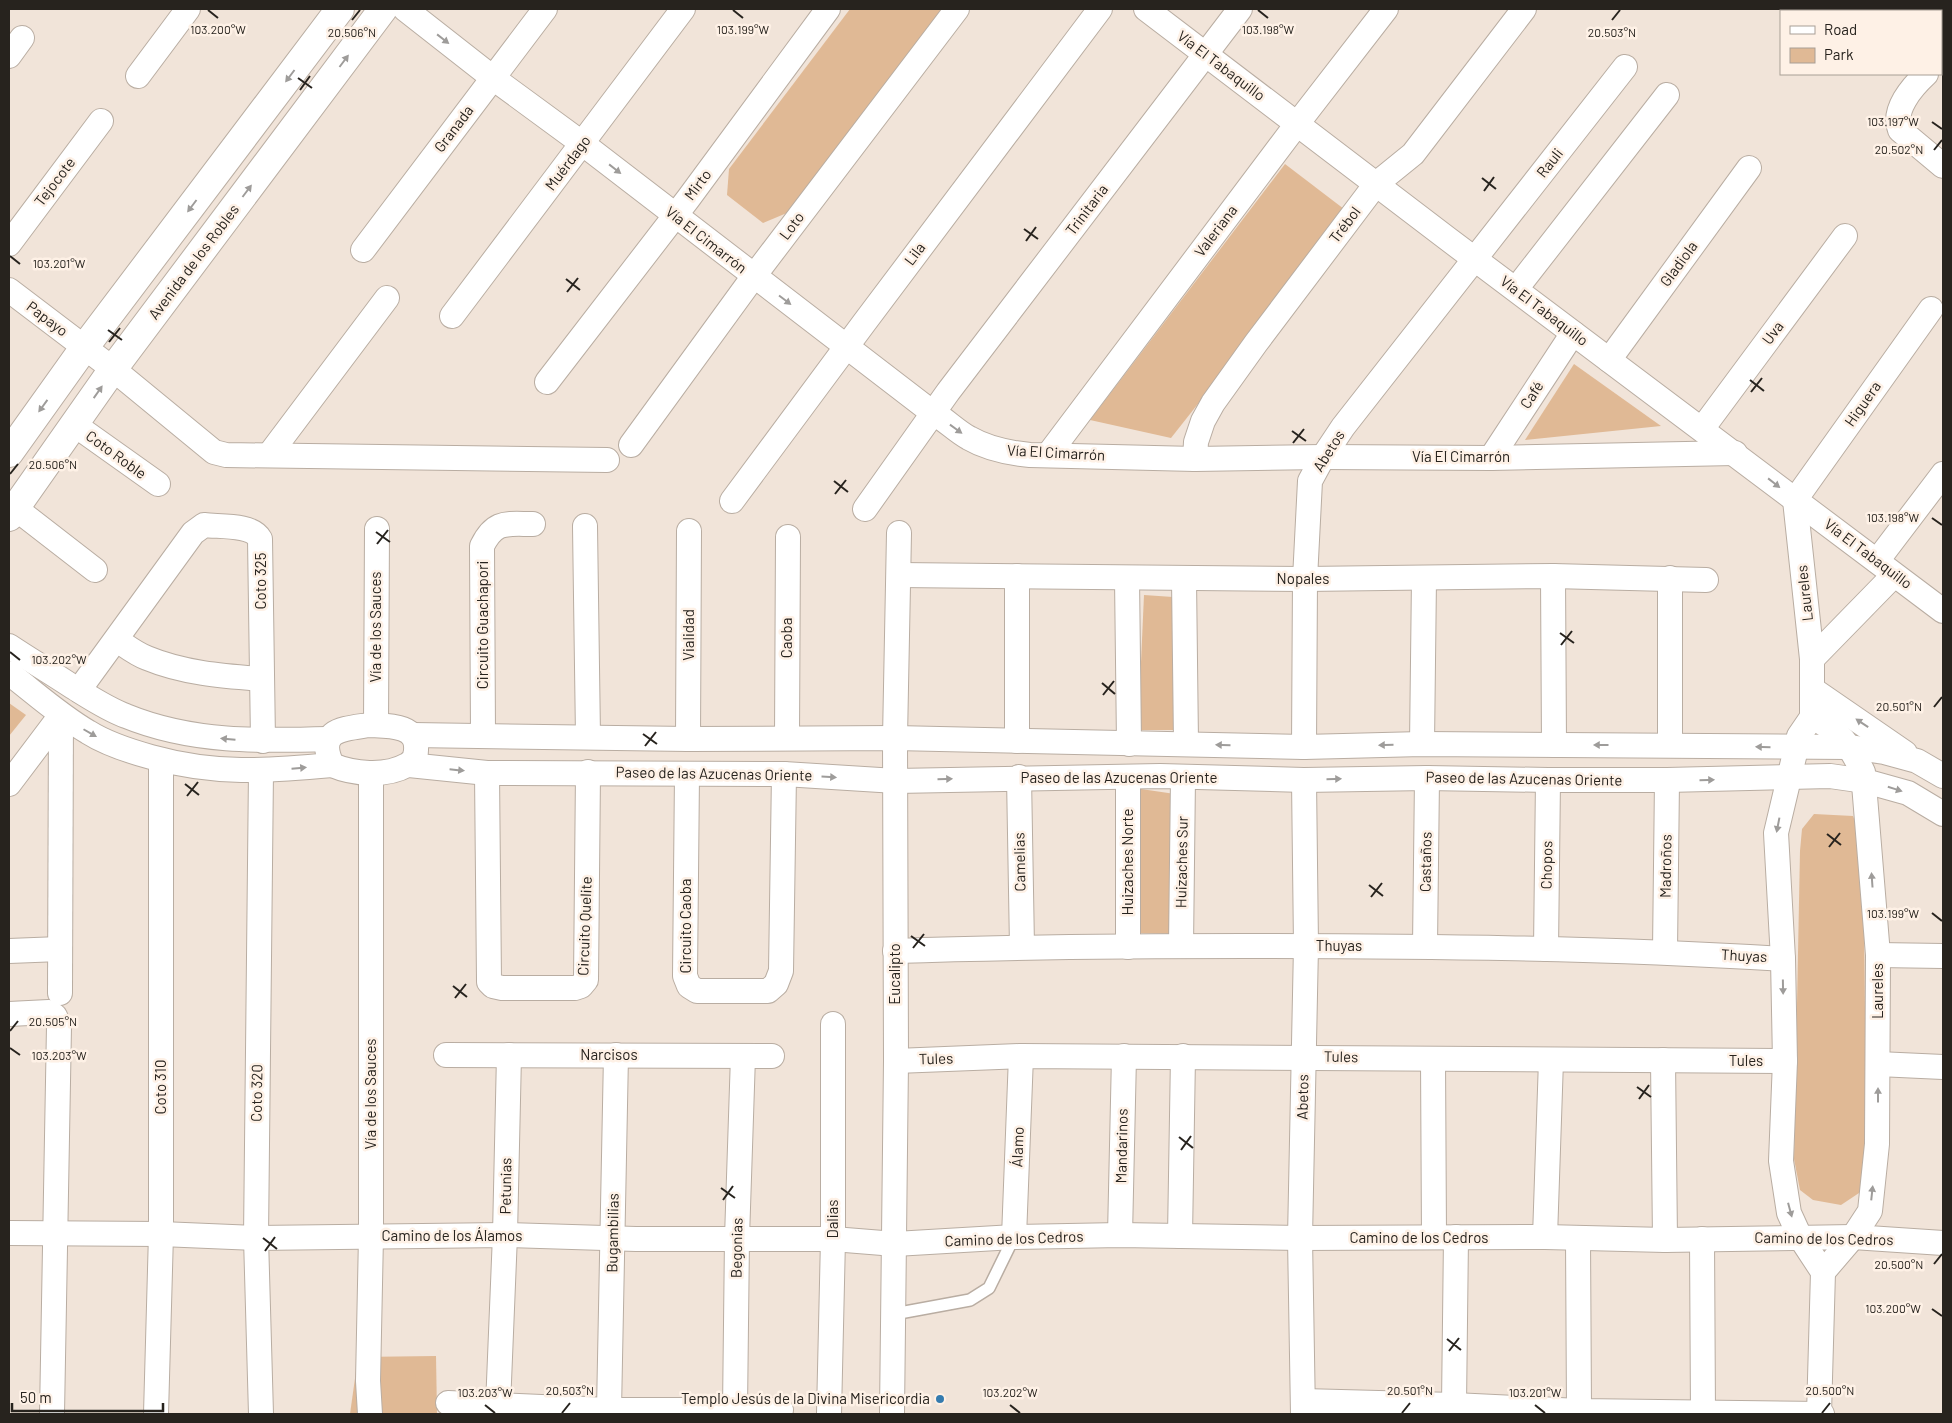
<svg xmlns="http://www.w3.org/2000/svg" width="1952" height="1423" font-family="Barlow,sans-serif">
  <rect width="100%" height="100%" fill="#f1e4d9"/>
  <g fill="#e0b995">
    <polygon points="850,9 946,9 794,210 763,223 727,195 729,169"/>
    <polygon points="1285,164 1344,209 1265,319 1171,438 1090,420"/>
    <polygon points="1574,364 1661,426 1525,440"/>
    <polygon points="1144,595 1173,597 1173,730 1138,730"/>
    <polygon points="9,703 26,715 9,736"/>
    <polygon points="1141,789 1175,794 1171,934 1139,933"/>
    <polygon points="1814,814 1853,816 1863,843 1867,1173 1862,1191 1841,1205 1813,1200 1800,1190 1794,1159 1800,851 1802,829"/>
    <polygon points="436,1356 437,1414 350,1414 358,1357"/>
  </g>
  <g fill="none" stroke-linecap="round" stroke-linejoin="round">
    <g stroke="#b9ada2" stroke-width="14">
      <polyline id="service" points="894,1314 970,1300 989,1288 1014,1237"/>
    </g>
    <g stroke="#b9ada2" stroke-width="26">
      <g id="minor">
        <path d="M 405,9 L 493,78 L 583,144 L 933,413 C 945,419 956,431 969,438 C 988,449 1009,453 1030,455 L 1195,459 L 1323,457 L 1491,458 L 1735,453"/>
        <polyline points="1146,9 1448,239 1943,611"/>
        <polyline points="1840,9 1842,11"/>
        <polyline points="9,56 22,38"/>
        <polyline points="1941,59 1943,57"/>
        <path d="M 1926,74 C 1912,87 1892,110 1900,130 L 1943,166"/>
        <polyline points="138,76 188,9"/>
        <polyline points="9,244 101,121"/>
        <polyline points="363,250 545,9"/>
        <polyline points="1516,289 1667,95"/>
        <polyline points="9,290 113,369 214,452 226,455 607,460"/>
        <polyline points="452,316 683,9"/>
        <polyline points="1609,360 1749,168"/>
        <polyline points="547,382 688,199 828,9"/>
        <polyline points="75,425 158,484"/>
        <polyline points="1702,429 1845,236"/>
        <polyline points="631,445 754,276 957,9"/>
        <polyline points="269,455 387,298"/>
        <polyline points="1048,455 1297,124 1386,9"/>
        <polyline points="1491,458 1573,333"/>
        <polyline points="1195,459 1196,442 1203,421 1213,403 1256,343 1376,184 1413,154 1524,9"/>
        <polyline points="732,501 864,323 1100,9"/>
        <polyline points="15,508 95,570"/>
        <polyline points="865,509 948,392 1240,9"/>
        <polyline points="585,526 588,737"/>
        <polyline points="1877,561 1943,474"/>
        <polyline points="899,575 1305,579 1553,576 1706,580"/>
        <polyline points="1553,576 1554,745"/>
        <polyline points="1127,578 1129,744"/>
        <polyline points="1670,578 1670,745"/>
        <polyline points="1184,579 1186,743"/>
        <path d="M 117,640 C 126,646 136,654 147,658 C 183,673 222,676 261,679"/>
        <path d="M 9,646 C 30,660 52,673 73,687 C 91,698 107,709 126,716 C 192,743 260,741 329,739"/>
        <polyline points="1812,659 1894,575"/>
        <path d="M 9,673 C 35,693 59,715 88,732 C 107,744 129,751 151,757 C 216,775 266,771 332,765"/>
        <polyline points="1812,689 1905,753"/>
        <path d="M 79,690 L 193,533 L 204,525 C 220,527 252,524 260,539 L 263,741"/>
        <path d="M 1812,717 C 1841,732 1849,744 1863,772 L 1878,955 L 1877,1144 L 1870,1211 L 1853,1237 L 1823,1272"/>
        <path d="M 369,725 C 387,726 418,724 416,750 C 416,756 413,762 407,765 C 386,777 353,774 332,765 C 316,729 343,729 369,725 Z"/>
        <polyline points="376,725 377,529"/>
        <polyline points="413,735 688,739 895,738 1304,747 1422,744 1850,747 1884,752 1917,761 1943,776"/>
        <path d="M 483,735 L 482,546 C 495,520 506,524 533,524"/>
        <polyline points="787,738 788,537"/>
        <polyline points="688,739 689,531"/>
        <polyline points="1017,741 1017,576"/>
        <polyline points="1422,744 1424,578"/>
        <polyline points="1304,747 1305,579 1310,481 1323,457 1343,427 1625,67"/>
        <polyline points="409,765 487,773 784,774 896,781 1160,776 1304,780 1427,778 1548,780 1667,780 1830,776 1865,781 1908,793 1943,814"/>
        <polyline points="261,771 256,1238 261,1414"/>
        <polyline points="487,773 489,982 493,986 502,988 575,988 581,986 586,980 588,772"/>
        <polyline points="687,774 685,976 689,986 697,991 768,991 776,984 781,971 784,774"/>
        <polyline points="1019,777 1022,947"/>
        <polyline points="1128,777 1128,947"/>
        <polyline points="9,784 61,715"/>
        <polyline points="1181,946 1183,777"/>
        <polyline points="1425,946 1427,778"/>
        <polyline points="1546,949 1548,780"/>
        <polyline points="9,951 60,949"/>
        <path d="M 895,951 C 1013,947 1130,946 1247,946 C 1426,946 1604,948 1783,959"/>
        <polyline points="1665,951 1667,780"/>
        <polyline points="1878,955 1943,956"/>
        <polyline points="60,993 61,715"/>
        <polyline points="9,1014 49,1012 55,1016 59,1026 52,1414"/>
        <polyline points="446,1055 772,1056"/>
        <polyline points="1433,1059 1434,1237"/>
        <polyline points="1663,1060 1665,1240"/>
        <polyline points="896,1061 1021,1056 1785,1061"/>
        <polyline points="1878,1064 1943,1067"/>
        <polyline points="9,1233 161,1234 256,1238 505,1235 636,1239 833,1239 895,1244 1014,1237 1120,1235 1300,1238 1545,1237 1665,1240 1853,1237 1943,1243"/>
        <polyline points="1120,1235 1124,1056"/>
        <polyline points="1180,1236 1183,1056"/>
        <polyline points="1014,1237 1021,1056"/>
        <polyline points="1545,1237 1551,1060"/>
        <polyline points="1578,1238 1579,1411"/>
        <polyline points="1702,1239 1703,1414"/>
        <polyline points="1303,1401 1454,1405 1579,1411 1822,1414"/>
        <polyline points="448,1403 609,1410 781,1410"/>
        <polyline points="1454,1405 1456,1237"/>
        <polyline points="498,1406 505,1235 509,1055"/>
        <polyline points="609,1410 616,1055"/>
        <polyline points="735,1410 737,1238 743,1056"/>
        <polyline points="156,1414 161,1234 161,760"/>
        <polyline points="370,1414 368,1381 371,1236 371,773"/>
        <polyline points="829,1414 833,1239 833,1024"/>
        <polyline points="892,1414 896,1061 895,738 899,533"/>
        <polyline points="1303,1414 1300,1238 1306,946 1304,780"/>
        <polyline points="1819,1414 1823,1272 1800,1237 1789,1213 1781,1161 1785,1061 1783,959 1776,833 1799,736 1812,717 1812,659 1795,500 1931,309"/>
      </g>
    </g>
    <g stroke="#b9ada2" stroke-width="30">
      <g id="tertiary">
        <polyline points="9,453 84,348 340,9"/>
        <polyline points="9,517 113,369 383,9"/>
      </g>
    </g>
    <use href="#service" stroke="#fff" stroke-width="11"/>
    <use href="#minor" stroke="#fff" stroke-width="24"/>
    <use href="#tertiary" stroke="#fff" stroke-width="28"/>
  </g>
  <defs><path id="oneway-solid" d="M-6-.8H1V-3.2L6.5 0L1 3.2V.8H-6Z" transform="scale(1.25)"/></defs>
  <g fill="#9e9c9a">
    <use href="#oneway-solid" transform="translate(443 39) rotate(38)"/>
    <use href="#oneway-solid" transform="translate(344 61) rotate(-53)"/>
    <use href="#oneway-solid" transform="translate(290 76) rotate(127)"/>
    <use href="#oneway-solid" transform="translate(615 169) rotate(38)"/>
    <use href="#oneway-solid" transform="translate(247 191) rotate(-53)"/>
    <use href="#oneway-solid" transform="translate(192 206) rotate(127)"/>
    <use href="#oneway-solid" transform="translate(785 300) rotate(37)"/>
    <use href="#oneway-solid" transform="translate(98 392) rotate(-55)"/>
    <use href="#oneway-solid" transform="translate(43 406) rotate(126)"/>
    <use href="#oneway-solid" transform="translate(956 429) rotate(36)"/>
    <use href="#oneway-solid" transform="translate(1774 483) rotate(38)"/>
    <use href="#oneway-solid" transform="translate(1862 723) rotate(-146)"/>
    <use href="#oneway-solid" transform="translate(90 733) rotate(30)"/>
    <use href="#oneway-solid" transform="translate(228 739) rotate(-175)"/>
    <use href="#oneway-solid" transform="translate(1223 745) rotate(-178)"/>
    <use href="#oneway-solid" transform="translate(1386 745) rotate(179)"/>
    <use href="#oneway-solid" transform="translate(1601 745) rotate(-180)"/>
    <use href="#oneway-solid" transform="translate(1763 747) rotate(-179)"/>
    <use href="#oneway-solid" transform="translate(299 768) rotate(-5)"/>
    <use href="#oneway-solid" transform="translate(457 770) rotate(6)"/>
    <use href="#oneway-solid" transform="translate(829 777) rotate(3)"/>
    <use href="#oneway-solid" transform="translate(945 779) rotate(-2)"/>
    <use href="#oneway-solid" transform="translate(1334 779) rotate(-1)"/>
    <use href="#oneway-solid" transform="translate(1707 780) rotate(-1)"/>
    <use href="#oneway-solid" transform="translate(1895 789) rotate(17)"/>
    <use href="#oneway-solid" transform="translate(1778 825) rotate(101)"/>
    <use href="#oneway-solid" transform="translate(1872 880) rotate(-94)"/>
    <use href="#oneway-solid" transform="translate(1783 987) rotate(89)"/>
    <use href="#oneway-solid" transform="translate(1878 1095) rotate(-90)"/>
    <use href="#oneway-solid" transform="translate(1872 1193) rotate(-84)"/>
    <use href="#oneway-solid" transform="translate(1790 1210) rotate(75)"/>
  </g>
  <path fill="none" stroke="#27231e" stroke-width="2" d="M 208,10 L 218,18M 733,10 L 743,18M 1258,10 L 1268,18M 352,20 L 360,10M 1612,20 L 1620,10M 298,78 L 312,88M 300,90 L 310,76M 1932,122 L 1942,129M 1934,150 L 1942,140M 1482,178 L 1496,189M 1484,191 L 1494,177M 1024,229 L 1038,239M 1026,241 L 1036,227M 10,256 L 20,264M 566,279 L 580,290M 567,292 L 578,278M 108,330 L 122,340M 109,342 L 120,328M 1750,380 L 1764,391M 1751,392 L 1762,378M 1292,431 L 1306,441M 1293,443 L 1304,429M 10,474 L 18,464M 834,481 L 848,492M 835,494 L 846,480M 1932,518 L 1942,525M 376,532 L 390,542M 377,544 L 388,530M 1560,633 L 1574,643M 1561,645 L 1572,631M 10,652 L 20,660M 1102,683 L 1115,694M 1103,695 L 1114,681M 1934,707 L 1942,697M 643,734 L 657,744M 645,746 L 656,732M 185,784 L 199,795M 187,796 L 198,782M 1827,834 L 1841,845M 1829,847 L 1840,833M 1369,885 L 1383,896M 1371,897 L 1382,883M 1932,913 L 1942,921M 911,936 L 925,946M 913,948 L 924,934M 453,986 L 467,997M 455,998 L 466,984M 10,1031 L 18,1021M 10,1048 L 20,1055M 1637,1087 L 1651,1097M 1639,1099 L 1649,1085M 1179,1137 L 1193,1148M 1181,1150 L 1191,1136M 721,1188 L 735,1198M 723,1200 L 733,1186M 263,1238 L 277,1249M 265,1251 L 275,1237M 1934,1264 L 1942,1254M 1932,1309 L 1942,1316M 1447,1339 L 1461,1350M 1449,1351 L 1459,1338M 485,1405 L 495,1413M 1010,1405 L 1020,1413M 1535,1405 L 1545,1413M 562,1413 L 570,1403M 1402,1413 L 1410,1403M 1822,1413 L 1830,1403"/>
  <circle fill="#347baf" stroke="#fef1e6" stroke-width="2" cx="940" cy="1399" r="5"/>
  <g text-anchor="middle" stroke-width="5" stroke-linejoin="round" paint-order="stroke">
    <g font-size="15" fill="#27231e" stroke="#fef1e6">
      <text transform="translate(1221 66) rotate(37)" y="5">Vía El Tabaquillo</text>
      <text transform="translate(454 129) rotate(-53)" y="5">Granada</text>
      <text transform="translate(568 163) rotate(-53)" y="5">Muérdago</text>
      <text transform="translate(1550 163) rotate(-52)" y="5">Rauli</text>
      <text transform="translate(55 182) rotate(-53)" y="5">Tejocote</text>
      <text transform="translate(698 185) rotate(-53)" y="5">Mirto</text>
      <text transform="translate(1087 210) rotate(-53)" y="5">Trinitaria</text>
      <text transform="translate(1345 225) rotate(-53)" y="5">Trébol</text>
      <text transform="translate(792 226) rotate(-53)" y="5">Loto</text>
      <text transform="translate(1216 231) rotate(-53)" y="5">Valeriana</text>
      <text transform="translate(706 240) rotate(38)" y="5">Vía El Cimarrón</text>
      <text transform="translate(915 254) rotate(-53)" y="5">Lila</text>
      <text transform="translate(194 262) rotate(-53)" y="5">Avenida de los Robles</text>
      <text transform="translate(1679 264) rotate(-54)" y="5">Gladiola</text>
      <text transform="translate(1544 311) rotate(37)" y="5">Vía El Tabaquillo</text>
      <text transform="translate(47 319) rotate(37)" y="5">Papayo</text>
      <text transform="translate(1773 333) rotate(-53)" y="5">Uva</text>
      <text transform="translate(1532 395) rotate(-57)" y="5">Café</text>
      <text transform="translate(1863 404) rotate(-55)" y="5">Higuera</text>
      <text transform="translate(1329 451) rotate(-58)" y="5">Abetos</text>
      <text transform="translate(1056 453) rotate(3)" y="5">Vía El Cimarrón</text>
      <text transform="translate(116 455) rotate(36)" y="5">Coto Roble</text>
      <text x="1461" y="462">Vía El Cimarrón</text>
      <text transform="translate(1868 554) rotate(37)" y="5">Vía El Tabaquillo</text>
      <text x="1303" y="584">Nopales</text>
      <text transform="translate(261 581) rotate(-90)" y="5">Coto 325</text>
      <text transform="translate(1805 593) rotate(-96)" y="5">Laureles</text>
      <text transform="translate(483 625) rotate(-90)" y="5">Circuito Guachapori</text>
      <text transform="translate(376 627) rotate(-90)" y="5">Vía de los Sauces</text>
      <text transform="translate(689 635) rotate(-90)" y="5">Vialidad</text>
      <text transform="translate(787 638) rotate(-90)" y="5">Caoba</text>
      <text transform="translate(714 774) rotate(1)" y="5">Paseo de las Azucenas Oriente</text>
      <text x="1119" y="783">Paseo de las Azucenas Oriente</text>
      <text transform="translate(1524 779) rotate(1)" y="5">Paseo de las Azucenas Oriente</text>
      <text transform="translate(1020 862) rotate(-91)" y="5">Camelias</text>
      <text transform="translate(1128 862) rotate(-90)" y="5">Huizaches Norte</text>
      <text transform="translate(1182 862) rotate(-89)" y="5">Huizaches Sur</text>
      <text transform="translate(1426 862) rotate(-89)" y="5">Castaños</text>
      <text transform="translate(1547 865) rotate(-89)" y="5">Chopos</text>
      <text transform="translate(1666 866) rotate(-89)" y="5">Madroños</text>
      <text transform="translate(585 926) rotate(-88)" y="5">Circuito Quelite</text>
      <text transform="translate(686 926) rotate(-90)" y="5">Circuito Caoba</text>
      <text x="1339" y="951">Thuyas</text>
      <text transform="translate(1744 956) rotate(3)" y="5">Thuyas</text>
      <text transform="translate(895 974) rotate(-90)" y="5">Eucalipto</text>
      <text transform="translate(1878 991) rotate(-90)" y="5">Laureles</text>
      <text x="609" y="1060">Narcisos</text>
      <text transform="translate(1341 1057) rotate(1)" y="5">Tules</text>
      <text transform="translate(936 1059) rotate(-2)" y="5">Tules</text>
      <text x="1746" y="1066">Tules</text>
      <text transform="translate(161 1087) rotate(-90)" y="5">Coto 310</text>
      <text transform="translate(257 1093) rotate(-89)" y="5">Coto 320</text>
      <text transform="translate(371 1094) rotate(-90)" y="5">Vía de los Sauces</text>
      <text transform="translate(1303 1097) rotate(-89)" y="5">Abetos</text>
      <text transform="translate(1122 1146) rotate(-89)" y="5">Mandarinos</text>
      <text transform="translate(1018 1147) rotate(-88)" y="5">Álamo</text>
      <text transform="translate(506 1186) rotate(-89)" y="5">Petunias</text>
      <text transform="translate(833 1219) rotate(-90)" y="5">Dalias</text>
      <text transform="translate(613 1233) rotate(-89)" y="5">Bugambilias</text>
      <text x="452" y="1241">Camino de los Álamos</text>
      <text x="1419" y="1243">Camino de los Cedros</text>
      <text transform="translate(1014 1239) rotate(-2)" y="5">Camino de los Cedros</text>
      <text transform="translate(1824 1239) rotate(1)" y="5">Camino de los Cedros</text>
      <text transform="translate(737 1248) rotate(-89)" y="5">Begonias</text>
    </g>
    <g font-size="15" fill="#27231e" stroke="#fef1e6" text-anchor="end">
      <text x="930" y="1404">Templo Jesús de la Divina Misericordia</text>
    </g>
  </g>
  <g font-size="12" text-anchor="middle" fill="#27231e" stroke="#fef1e6" stroke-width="5" stroke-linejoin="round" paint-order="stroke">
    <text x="218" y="34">103.200°W</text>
    <text x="743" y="34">103.199°W</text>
    <text x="1268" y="34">103.198°W</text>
    <text x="352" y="37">20.506°N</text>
    <text x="1612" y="37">20.503°N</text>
    <text x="1893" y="126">103.197°W</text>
    <text x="1899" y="154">20.502°N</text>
    <text x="59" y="268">103.201°W</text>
    <text x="53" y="469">20.506°N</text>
    <text x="1893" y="522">103.198°W</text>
    <text x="59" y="664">103.202°W</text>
    <text x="1899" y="711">20.501°N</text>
    <text x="1893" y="918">103.199°W</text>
    <text x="53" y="1026">20.505°N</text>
    <text x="59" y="1060">103.203°W</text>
    <text x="1899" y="1269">20.500°N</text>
    <text x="1893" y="1313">103.200°W</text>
    <text x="570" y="1395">20.503°N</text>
    <text x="1410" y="1395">20.501°N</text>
    <text x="1830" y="1395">20.500°N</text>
    <text x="485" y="1397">103.203°W</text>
    <text x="1010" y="1397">103.202°W</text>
    <text x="1535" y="1397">103.201°W</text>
  </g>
  <rect width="1952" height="1423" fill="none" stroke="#27231e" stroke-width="20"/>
  <rect x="1780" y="10" width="162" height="65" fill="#fef1e6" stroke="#a89f96"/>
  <rect x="1790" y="26" width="25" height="8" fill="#ffffff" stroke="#a89f96"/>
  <text x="1824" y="35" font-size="15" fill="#27231e">Road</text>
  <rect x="1790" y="48" width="25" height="15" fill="#e0b995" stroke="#a89f96"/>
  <text x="1824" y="60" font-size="15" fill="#27231e">Park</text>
  <path d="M12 1403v8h151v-8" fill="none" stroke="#27231e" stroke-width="2.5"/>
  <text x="20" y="1403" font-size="15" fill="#27231e" stroke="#fef1e6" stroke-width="4" paint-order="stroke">50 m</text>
</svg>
